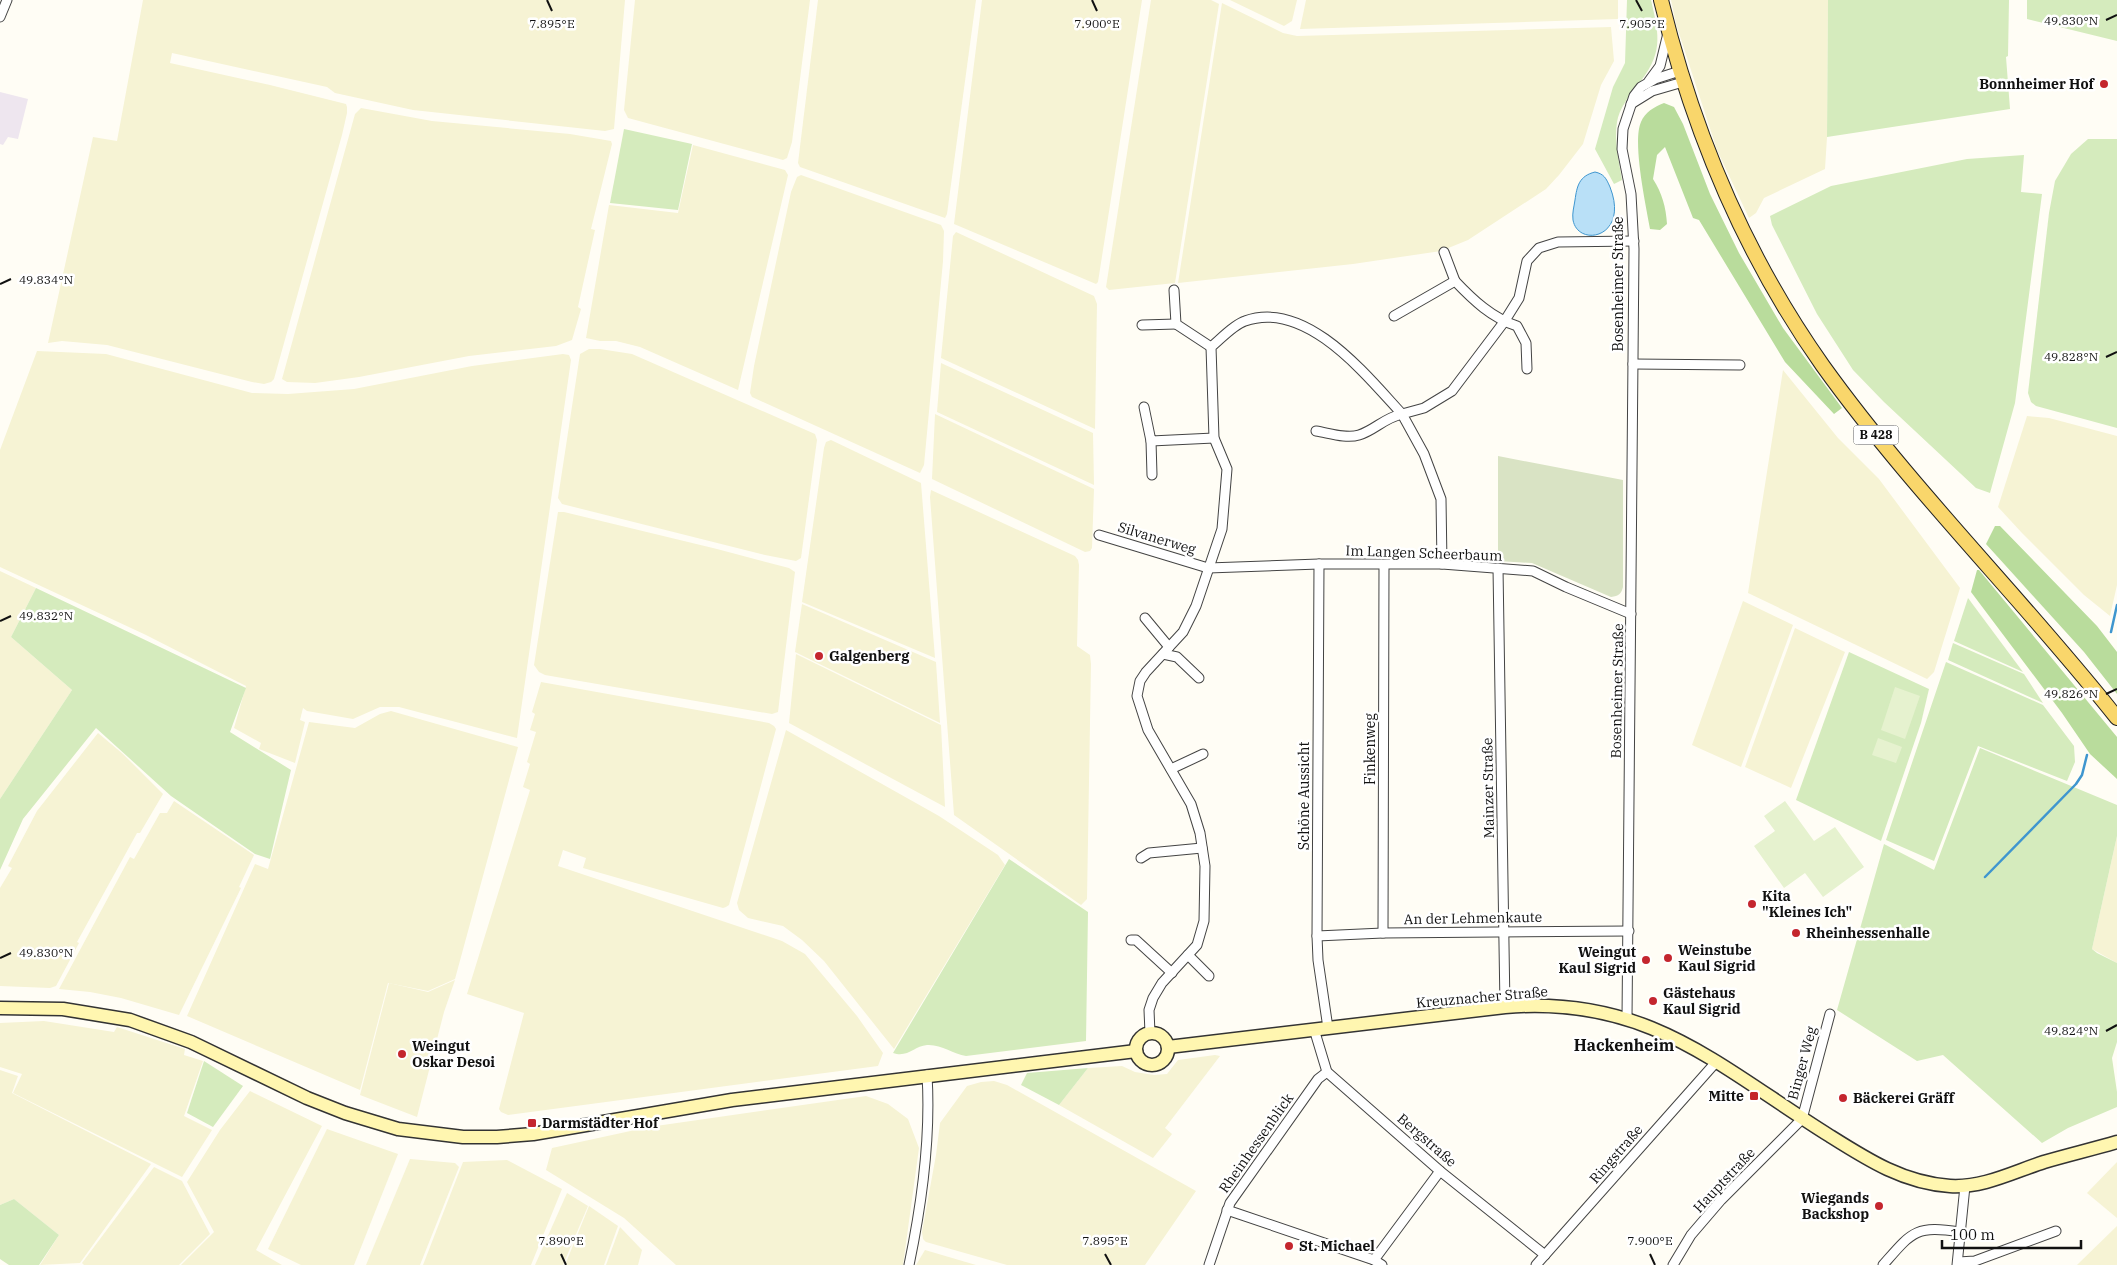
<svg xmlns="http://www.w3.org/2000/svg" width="2117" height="1265" font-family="'IBM Plex Serif',serif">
  <rect width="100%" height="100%" fill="#fffdf5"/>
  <polygon fill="#eee6ef" points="0,92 28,99 18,139 8,137 3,145 0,144"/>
  <g fill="#f6f3d4">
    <polygon points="143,0 625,0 614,129 605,131 413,110 335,93 327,87 172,53 170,63 270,85 346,104 347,107 347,113 342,135 274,379 271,382 264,384 252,382 107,345 62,341 48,343 93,137 117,141"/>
    <polygon points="635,0 810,0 792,142 787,158 783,160 628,118 624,110"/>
    <polygon points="818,0 976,0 947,214 945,218 800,167 798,163"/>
    <polygon points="982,0 1142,0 1098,282 1096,284 954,224"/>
    <polygon points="1151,0 1211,0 1219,4 1175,283 1109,290 1106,287"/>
    <polygon points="1230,0 1297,0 1292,21 1284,26"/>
    <polygon points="1306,0 1618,0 1618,19 1300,29"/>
    <polygon points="1671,0 1828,0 1827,137 1825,169 1764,198 1756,213 1749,218 1717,150 1676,24"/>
    <polygon points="1222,3 1283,33 1297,36 1611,27 1614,61 1601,85 1583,144 1559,175 1546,189 1468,240 1441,251 1353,264 1178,283"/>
    <polygon points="361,108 432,121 570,134 611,141 612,144 591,229 595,230 578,307 581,309 572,340 556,346 469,356 359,377 315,383 287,382 282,379 355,114"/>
    <polygon points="693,145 785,170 788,175 738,390 640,347 616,341 600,341 586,338 609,205 678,213"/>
    <polygon points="801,175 941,225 944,231 943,261 924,465 920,473 752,397 750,393 754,366 791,192 797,177"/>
    <polygon points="956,232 1094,296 1097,304 1095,429 941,358 953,236"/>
    <polygon points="589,349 600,349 632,354 815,434 817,440 801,558 796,561 765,555 562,504 558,498 580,354"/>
    <polygon points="37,351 106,354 252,393 288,394 354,389 472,366 563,354 569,355 571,360 517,738 399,707 380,707 353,719 307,711 303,708 300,720 305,722 295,763 259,749 261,743 234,728 246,686 146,635 0,567 0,450"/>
    <polygon points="941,363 1093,433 1094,485 937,412"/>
    <polygon points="1783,370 1838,438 1879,479 1960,588 1934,672 1927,679 1748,593"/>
    <polygon points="935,414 1094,489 1092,548 1090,551 1085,552 932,479"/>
    <polygon points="2027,416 2049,418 2117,436 2117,585 2110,616 2084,595 2022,533 1998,507"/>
    <polygon points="831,440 921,483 935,658 802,602 824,448 826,442"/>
    <polygon points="931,490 1075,556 1078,560 1079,565 1077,646 1090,655 1091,664 1087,899 1081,905 954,815 930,497"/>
    <polygon points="558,512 564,512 717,549 789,568 795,572 778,712 772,714 545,675 539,672 534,665"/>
    <polygon points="0,571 36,588 11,637 72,690 0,799"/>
    <polygon points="1743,601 1793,625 1741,767 1692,745"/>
    <polygon points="802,604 936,662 940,723 795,652"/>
    <polygon points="1795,628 1845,652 1791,788 1745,767"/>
    <polygon points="796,654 941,725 945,807 789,723"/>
    <polygon points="541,682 769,723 774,726 776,729 729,905 726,907 723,908 583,868 586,858 563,850 558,866 782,941 805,954 857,1016 883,1053 878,1066 508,1115 501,1112 499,1109 524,1013 467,994 530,790 523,787 530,764 527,762 536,732 530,730 535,714 532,712"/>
    <polygon points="391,711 518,747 455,979 428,991 388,983 360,1090 187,1016 255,864 268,869 309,722 355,728 380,714"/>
    <polygon points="786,730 939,816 998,855 1005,865 894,1049 824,961 802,940 783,926 748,918 739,910 737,903"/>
    <polygon points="98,733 123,754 163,794 140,833 137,833 77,942 79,943 56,986 50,988 0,986 0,888 12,868 8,866 37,811"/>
    <polygon points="174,801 254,855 239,887 241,888 179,1015 121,998 90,992 59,989 130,857 134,859 160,813 167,813"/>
    <polygon points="2117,836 2117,963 2092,949"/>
    <polygon points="455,980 444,1012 417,1117 360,1095 389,983 428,992"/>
    <polygon points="44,1021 114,1032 117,1027 185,1049 184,1055 203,1061 184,1116 212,1130 182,1177 13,1093 22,1074 0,1067 0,1023"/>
    <polygon points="1215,1055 1220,1056 1165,1128 1172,1134 1153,1158 1059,1105 1088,1068 1122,1066 1135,1072 1154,1075 1167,1074 1178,1060"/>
    <polygon points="0,1070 18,1076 12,1093 151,1164 80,1263 40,1265 59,1235 14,1199 0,1205"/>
    <polygon points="994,1081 1007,1085 1196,1191 1145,1265 1007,1265 926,1242 923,1239 922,1232 936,1155 940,1123 967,1086 981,1082"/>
    <polygon points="250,1091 322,1126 256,1250 282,1265 181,1265 214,1232 187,1182 220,1130"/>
    <polygon points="866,1096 888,1104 908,1119 919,1148 903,1265 676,1265 624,1218 546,1170 552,1148 649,1127"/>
    <polygon points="327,1129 398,1154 354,1265 301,1265 268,1249"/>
    <polygon points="410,1159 455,1163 459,1167 420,1265 366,1265"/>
    <polygon points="507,1160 562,1189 531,1265 423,1265 463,1162"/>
    <polygon points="2117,1162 2117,1218 2087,1193"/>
    <polygon points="154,1167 182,1181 210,1234 179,1265 84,1265 82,1263"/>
    <polygon points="567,1193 588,1206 563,1265 535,1265"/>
    <polygon points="589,1206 618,1226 604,1265 565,1265"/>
    <polygon points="2117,1226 2117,1265 2077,1265"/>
    <polygon points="620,1227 642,1250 638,1265 606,1265"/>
    <polygon points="925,1250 976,1265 916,1265"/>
  </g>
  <g fill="#d5ebbd">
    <path d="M 1627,0 L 1651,0 C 1660,38 1663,54 1637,86 C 1629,96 1619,109 1617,122 C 1614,141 1619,161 1622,180 L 1614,184 L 1595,149 L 1613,87 L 1625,63 Z"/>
    <polygon points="1828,0 2009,0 2008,56 2006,57 2010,109 1827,137"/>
    <polygon points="2027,0 2117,0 2117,41 2027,19"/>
    <polygon points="624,129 692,144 678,210 610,203"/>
    <polygon points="2088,139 2117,139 2117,428 2036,406 2031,402 2028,393 2049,213 2055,181 2071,154"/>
    <polygon points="2024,155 2021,192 2042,194 2015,403 1990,493 1976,488 1884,402 1853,370 1817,314 1772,225 1770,216 1831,186 1967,159"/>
    <polygon points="36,588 246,688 230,732 291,770 270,859 255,854 171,796 96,728 23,819 0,870 0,799 72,690 11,637"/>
    <polygon points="1968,598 2023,672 1954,641"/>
    <polygon points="1953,643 2024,674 2043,703 1948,660"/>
    <polygon points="1849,652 1929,689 1921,723 1881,841 1796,800"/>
    <polygon points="1946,662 2043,705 2074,746 2075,762 2067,781 1978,746 1934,861 1886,840"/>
    <polygon points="1980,748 2117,805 2117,836 2092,949 2097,953 2117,963 2117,1042 2112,1058 2117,1092 2117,1107 2068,1128 2042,1143 1943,1055 1917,1061 1837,1010 1884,844 1934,870"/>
    <path d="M 1009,859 L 1088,912 L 1086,1041 L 966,1056 C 953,1054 941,1044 927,1045 C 914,1046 908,1058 893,1053 Z"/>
    <polygon points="204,1061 243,1086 213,1127 187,1113"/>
    <polygon points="1088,1068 1059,1105 1021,1085 1027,1073"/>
    <polygon points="14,1199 59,1235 39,1265 9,1265 0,1259 0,1205"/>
  </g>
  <g fill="#b9dc9c">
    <path d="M 1664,103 L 1674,107 L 1683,124 L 1710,194 L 1739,253 L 1783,328 L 1842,408 L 1834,414 L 1785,362 L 1699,220 L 1693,218 L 1665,147 L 1657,155 L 1653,179 C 1662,193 1666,207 1667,224 L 1660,230 L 1650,229 C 1646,206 1632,142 1641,122 C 1645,112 1654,107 1664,103 Z"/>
    <polygon points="1995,526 2000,526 2097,626 2117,652 2117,694 2084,652 1986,544"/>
    <polygon points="1977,570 1979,570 2117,737 2117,779 2090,754 2062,713 1971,592"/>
  </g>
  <path fill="#d9e3c4" d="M 1498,456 L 1623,480 L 1623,587 C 1621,594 1619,596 1611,597 L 1532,563 L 1498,561 Z"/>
  <g fill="#e6f2cf">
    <polygon points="1895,687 1920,696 1905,739 1881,730"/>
    <polygon points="1878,738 1902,747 1896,763 1872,755"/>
    <polygon points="1785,801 1814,841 1835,827 1864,867 1823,897 1805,873 1784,888 1754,846 1775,831 1764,816"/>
  </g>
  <path fill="#b9e0f7" stroke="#3f96cf" d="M 1595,172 C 1604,174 1606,178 1610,187 C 1630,238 1578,248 1573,220 C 1572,213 1574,207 1575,200 C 1577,186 1579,176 1595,172 Z"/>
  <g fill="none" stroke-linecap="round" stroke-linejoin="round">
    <g stroke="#3f96cf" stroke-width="2.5">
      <polyline points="2111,632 2117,605"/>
      <polyline points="1985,877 2076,784 2082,775 2087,755"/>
    </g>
    <g stroke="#444" stroke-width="11">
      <g id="street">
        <polyline points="0,17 7,0"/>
        <polyline points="1649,81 1660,66 1668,33"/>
        <polyline points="1631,104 1652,91 1683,82"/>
        <polyline points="1444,252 1455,281"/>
        <polyline points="1174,290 1176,324 1211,347"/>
        <path d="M 1394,316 L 1455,281 C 1473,300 1492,318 1517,326 L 1526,343 L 1527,369"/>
        <polyline points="1142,325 1176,324"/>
        <polyline points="1633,364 1740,365"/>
        <polyline points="1144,407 1151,441 1214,438"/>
        <path d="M 1316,431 C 1329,433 1346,439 1359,435 C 1375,430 1384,418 1402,414 L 1424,454 L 1441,499 L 1442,564"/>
        <polyline points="1151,441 1152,475"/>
        <polyline points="1099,535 1208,568 1319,564 1442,564 1533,571 1566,587 1631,614"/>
        <polyline points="1319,564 1317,936 1318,960 1328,1028"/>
        <polyline points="1498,568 1505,1007"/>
        <polyline points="1145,618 1169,647"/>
        <polyline points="1163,654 1177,657 1199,678"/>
        <polyline points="1171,769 1203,754"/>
        <polyline points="1141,858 1149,853 1202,848"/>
        <polyline points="1383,933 1384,565"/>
        <polyline points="1317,936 1383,933 1629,931"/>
        <polyline points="1131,940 1136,940 1172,973"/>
        <polyline points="1188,955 1209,976"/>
        <polyline points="1627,1018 1634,249 1631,194 1622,149 1623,129 1634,96 1641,87 1655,79 1680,71"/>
        <polyline points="1314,1029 1327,1072 1440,1171 1545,1255"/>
        <path d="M 1150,1033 L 1149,1010 L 1153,998 L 1162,983 L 1197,945 L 1204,921 L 1205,866 L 1200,833 L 1191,804 L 1148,730 L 1137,696 L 1140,681 L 1146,672 L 1183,632 L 1196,606 L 1222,529 L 1227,469 L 1214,438 L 1211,347 C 1221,339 1233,325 1245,321 C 1306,299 1366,375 1402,414 L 1424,408 L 1452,391 L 1504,322 L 1519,298 L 1527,261 L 1539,248 L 1558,242 L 1634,241"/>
        <polyline points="1227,1210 1374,1260 1382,1265"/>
        <polyline points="1374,1260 1440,1171"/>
        <polyline points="1958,1262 1975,1261 2056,1231"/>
        <path d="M 909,1265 C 922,1203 931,1138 927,1075"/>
        <polyline points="1209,1265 1230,1203 1318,1079 1327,1072"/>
        <polyline points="1536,1265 1717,1061"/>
        <polyline points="1673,1265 1691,1235 1721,1200 1802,1119 1830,1014"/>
        <path d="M 1883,1265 C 1912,1232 1915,1225 1960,1232"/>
        <polyline points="1957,1265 1965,1186"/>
      </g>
    </g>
    <g stroke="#333" stroke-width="15">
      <g id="secondary">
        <polyline points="0,1008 63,1009 130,1020 191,1042 307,1098 345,1113 398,1129 463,1137 497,1137 533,1134 732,1100 1136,1051"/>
        <circle cx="1152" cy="1049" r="16"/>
        <path d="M 1168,1047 L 1505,1007 C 1648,995 1718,1066 1830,1136 C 1868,1160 1904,1183 1950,1186 C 1983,1188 2013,1172 2044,1162 C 2068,1155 2093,1149 2117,1142"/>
      </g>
    </g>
    <g stroke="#222" stroke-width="16">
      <path id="primary" d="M 1661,0 C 1693,131 1745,256 1823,366 C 1912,490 2022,598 2117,718"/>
    </g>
    <use href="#street" stroke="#fff" stroke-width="9"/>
    <use href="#secondary" stroke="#fff6b0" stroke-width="12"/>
    <use href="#primary" stroke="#f9d66b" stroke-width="14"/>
  </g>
  <path fill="none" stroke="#111" stroke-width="2" d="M 547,0 L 552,11M 1092,0 L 1097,11M 1636,0 L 1642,11M 2106,20 L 2117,15M 0,284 L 11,279M 2106,357 L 2117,352M 0,621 L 11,616M 2106,694 L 2117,689M 0,958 L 11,953M 2106,1031 L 2117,1025M 561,1254 L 566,1265M 1105,1254 L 1111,1265M 1650,1254 L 1655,1265"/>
  <g fill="#c4262e" stroke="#fff" stroke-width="2">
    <circle cx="2104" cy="84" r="5"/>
    <circle cx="819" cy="656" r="5"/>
    <circle cx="1752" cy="904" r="5"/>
    <circle cx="1796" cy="933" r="5"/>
    <circle cx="1668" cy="958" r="5"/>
    <circle cx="1646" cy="960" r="5"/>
    <circle cx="1653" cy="1001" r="5"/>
    <circle cx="402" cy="1054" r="5"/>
    <rect x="1749" y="1091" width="10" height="10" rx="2.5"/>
    <circle cx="1843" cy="1098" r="5"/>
    <rect x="527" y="1118" width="10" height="10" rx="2.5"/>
    <circle cx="1879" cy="1206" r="5"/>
    <circle cx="1289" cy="1246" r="5"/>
  </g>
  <g text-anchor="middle" stroke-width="5" stroke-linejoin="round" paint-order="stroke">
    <rect fill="#fff" stroke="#585858" stroke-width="1" x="1853.5" y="425.5" width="45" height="19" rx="4"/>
    <g font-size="12" font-weight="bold" fill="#111">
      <text x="1876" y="439">B 428</text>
    </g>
    <g font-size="14" font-weight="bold" fill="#111" stroke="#fff" text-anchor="start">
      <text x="2094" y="89" text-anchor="end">Bonnheimer Hof</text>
      <text x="829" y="661">Galgenberg</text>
      <text x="1762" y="901">Kita<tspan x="1762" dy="16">"Kleines Ich"</tspan></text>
      <text x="1806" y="938">Rheinhessenhalle</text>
      <text x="1678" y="955">Weinstube<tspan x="1678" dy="16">Kaul Sigrid</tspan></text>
      <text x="1636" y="957" text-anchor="end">Weingut<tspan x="1636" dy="16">Kaul Sigrid</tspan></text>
      <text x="1663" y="998">Gästehaus<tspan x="1663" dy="16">Kaul Sigrid</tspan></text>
      <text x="412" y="1051">Weingut<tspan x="412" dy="16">Oskar Desoi</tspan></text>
      <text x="1744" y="1101" text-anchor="end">Mitte</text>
      <text x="1853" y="1103">Bäckerei Gräff</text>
      <text x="542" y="1128">Darmstädter Hof</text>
      <text x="1869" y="1203" text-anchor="end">Wiegands<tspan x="1869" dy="16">Backshop</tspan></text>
      <text x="1299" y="1251">St. Michael</text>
    </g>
    <g font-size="14" fill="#111" stroke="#fff">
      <text transform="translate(1618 284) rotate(-90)" y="5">Bosenheimer Straße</text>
      <text transform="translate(1157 538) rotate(17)" y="5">Silvanerweg</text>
      <text transform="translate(1424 553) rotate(2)" y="5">Im Langen Scheerbaum</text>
      <text transform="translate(1617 691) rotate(-89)" y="5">Bosenheimer Straße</text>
      <text transform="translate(1370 749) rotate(-90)" y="5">Finkenweg</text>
      <text transform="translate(1488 788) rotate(-91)" y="5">Mainzer Straße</text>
      <text transform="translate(1304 796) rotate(-90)" y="5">Schöne Aussicht</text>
      <text transform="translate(1473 918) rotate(-1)" y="5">An der Lehmenkaute</text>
      <text transform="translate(1482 997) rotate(-5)" y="5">Kreuznacher Straße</text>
      <text transform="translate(1802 1063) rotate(-75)" y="5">Binger Weg</text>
      <text transform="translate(1427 1140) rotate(41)" y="5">Bergstraße</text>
      <text transform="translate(1256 1143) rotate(-55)" y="5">Rheinhessenblick</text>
      <text transform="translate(1616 1154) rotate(-49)" y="5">Ringstraße</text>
      <text transform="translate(1724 1180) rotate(-47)" y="5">Hauptstraße</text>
    </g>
    <g font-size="16" font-weight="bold" fill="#111" stroke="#fff">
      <text x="1624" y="1051">Hackenheim</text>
    </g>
  </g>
  <g font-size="12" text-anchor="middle" fill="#111" stroke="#fff" stroke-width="5" stroke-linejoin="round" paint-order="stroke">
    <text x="2071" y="25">49.830°N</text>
    <text x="552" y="28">7.895°E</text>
    <text x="1097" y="28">7.900°E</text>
    <text x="1642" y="28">7.905°E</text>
    <text x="46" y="284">49.834°N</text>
    <text x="2071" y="361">49.828°N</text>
    <text x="46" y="620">49.832°N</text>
    <text x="2071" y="698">49.826°N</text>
    <text x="46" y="957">49.830°N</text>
    <text x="2071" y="1035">49.824°N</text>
    <text x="561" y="1245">7.890°E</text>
    <text x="1105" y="1245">7.895°E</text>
    <text x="1650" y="1245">7.900°E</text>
  </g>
  <path d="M1942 1240v8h139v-8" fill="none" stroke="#111111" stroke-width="2.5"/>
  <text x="1950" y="1240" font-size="15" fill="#111111" stroke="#ffffff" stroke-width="4" paint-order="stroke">100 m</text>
</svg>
